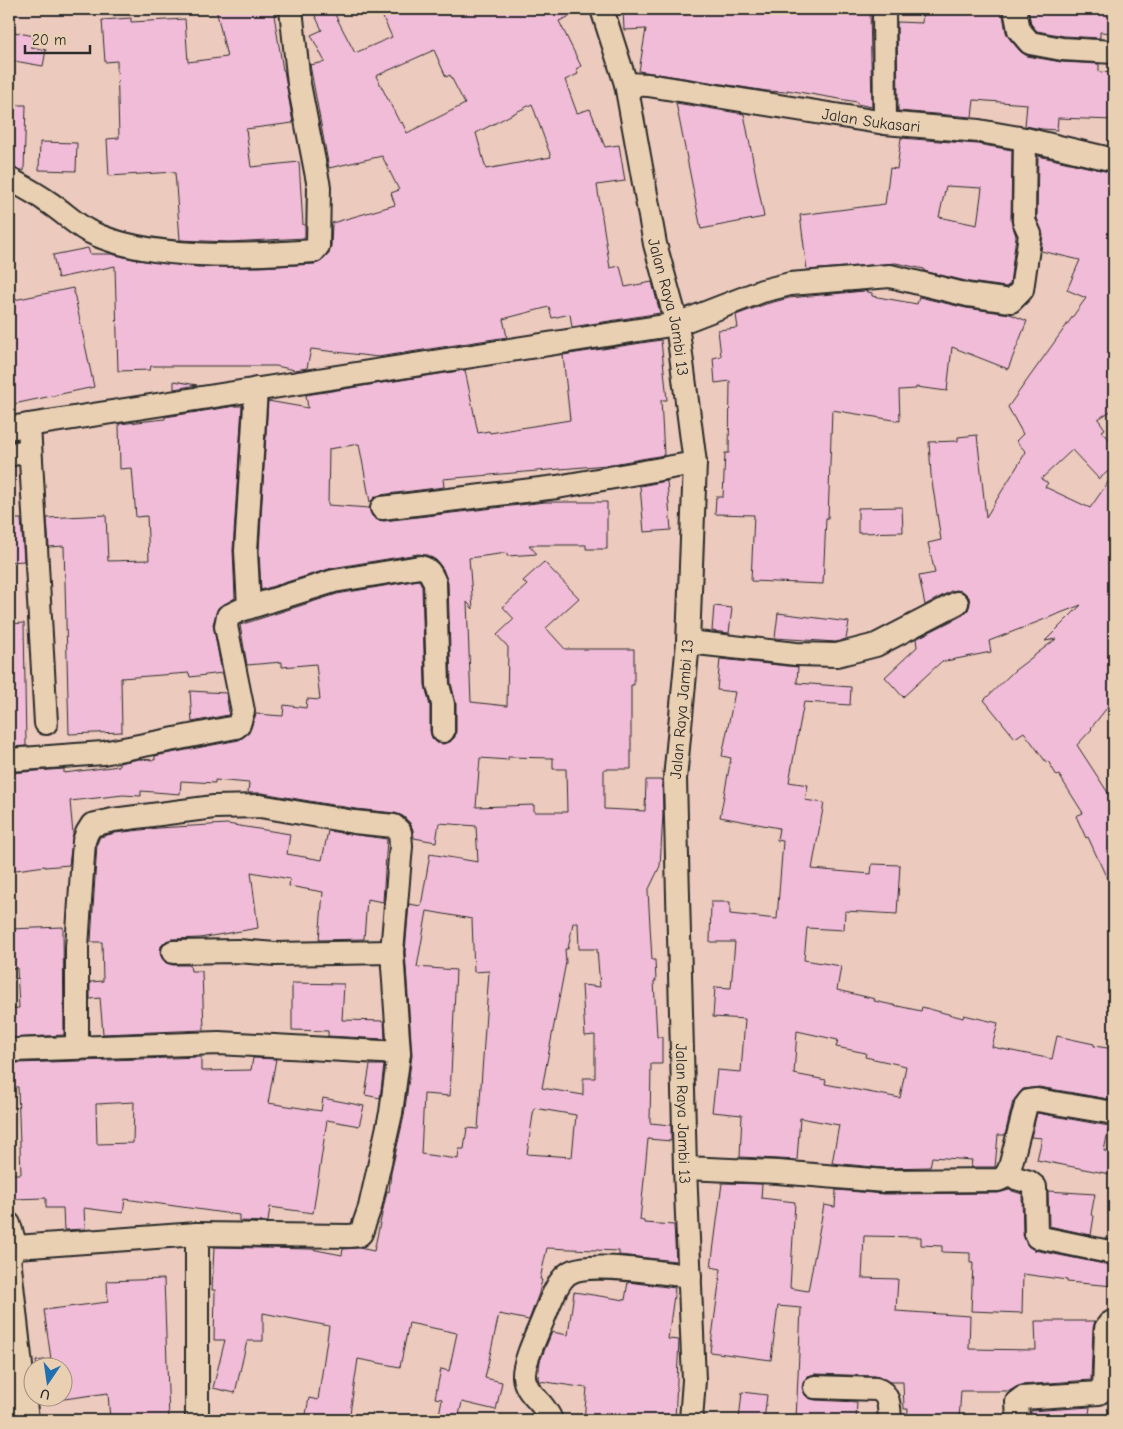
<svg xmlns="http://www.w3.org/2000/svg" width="1123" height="1429" font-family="'Comic Neue',sans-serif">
  <rect width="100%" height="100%" fill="#eccabd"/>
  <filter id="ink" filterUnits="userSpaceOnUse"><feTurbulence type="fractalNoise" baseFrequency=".02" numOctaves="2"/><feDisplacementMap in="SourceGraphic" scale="10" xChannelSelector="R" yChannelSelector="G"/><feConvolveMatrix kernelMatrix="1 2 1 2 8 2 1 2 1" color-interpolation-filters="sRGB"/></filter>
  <g filter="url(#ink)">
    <g fill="#f1bcd8" stroke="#2b2b2b" fill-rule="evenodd">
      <polygon points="216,9 273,9 283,70 284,70 293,123 246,129 251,167 299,162 303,225 305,225 305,238 229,242 180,240 175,172 109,176 107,139 119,138 117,61 105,62 102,20 131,18 131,22 185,19 188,62 227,57"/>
      <path d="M 312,9 L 332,9 L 355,53 L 392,37 L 379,9 L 586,9 L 559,21 L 581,66 L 576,69 L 578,74 L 565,80 L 577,113 L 590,109 L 605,147 L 619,145 L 625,181 L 597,185 L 610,268 L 620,266 L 625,287 L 652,282 L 660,313 L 572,327 L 570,314 L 552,318 L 549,307 L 503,319 L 507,337 L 378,357 L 311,349 L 307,368 L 295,370 L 276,366 L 151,366 L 150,370 L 118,371 L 115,266 L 58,278 L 53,255 L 88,248 L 90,254 L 111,254 L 137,260 L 198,267 L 260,267 L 315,264 L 320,262 L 329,254 L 331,246 L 332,223 L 395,205 L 391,193 L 399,190 L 382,156 L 329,168 L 310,65 L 325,62 L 311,35 L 322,30 ZM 434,50 L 446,77 L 450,75 L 465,104 L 407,133 L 402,122 L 400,123 L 376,76 ZM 532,104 L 551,157 L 486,169 L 476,133 Z"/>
      <polygon points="623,9 870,9 872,107 857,104 857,102 787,90 787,92 767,91 639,71 646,29 624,30"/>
      <polygon points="923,9 1002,9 1006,32 1009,38 1020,51 1027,56 1061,62 1099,64 1099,72 1114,73 1114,120 1058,118 1057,130 1042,129 1025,126 1027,104 974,100 972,117 898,111 897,22 922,23"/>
      <polygon points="1028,9 1114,9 1114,33 1100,32 1100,38 1064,36 1037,31 1031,24"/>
      <polygon points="9,31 34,36 31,47 46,50 43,66 9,60"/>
      <polygon points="676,103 744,114 764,217 701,229"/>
      <polygon points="9,105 26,105 24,171 9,166"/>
      <path d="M 901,138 L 977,144 L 1012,150 L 1011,221 L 1016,236 L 1010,284 L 1006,287 L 970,282 L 924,271 L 924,269 L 896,263 L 807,270 L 800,215 L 885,204 L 890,168 L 897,169 ZM 946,186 L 982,188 L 977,225 L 939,217 Z"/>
      <polygon points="40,142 77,143 76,171 39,170"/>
      <polygon points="1038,156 1114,173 1114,409 1098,419 1105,429 1102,431 1114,445 1114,466 1099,479 1072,450 1041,479 1048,483 1045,487 1090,508 1114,474 1114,699 1091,728 1092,729 1077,745 1114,802 1114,894 1088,837 1086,838 1076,816 1083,813 1059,775 1057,776 1048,761 1046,762 1024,732 1015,738 984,700 1014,671 1056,639 1045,641 1081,605 989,641 991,652 941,662 903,697 885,677 917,647 916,639 963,615 968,610 970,604 969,597 964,592 957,590 951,591 925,605 919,576 935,573 928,543 941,540 931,475 929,442 958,441 958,437 977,435 986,517 1026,452 1016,441 1023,434 1008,407 1086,298 1067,290 1080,260 1041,251 1043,235 1037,218"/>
      <polygon points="73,288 94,387 9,405 9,301"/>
      <polygon points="864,291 872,293 872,296 917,304 919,297 966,308 1010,314 1027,321 1008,369 952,347 947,391 916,387 916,389 899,390 900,421 832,410 828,518 826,518 823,584 751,581 754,515 715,514 716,497 723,497 725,453 729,453 730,381 715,383 713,358 721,356 718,330 738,328 736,315 766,304 789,298"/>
      <path d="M 661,340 L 667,400 L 661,400 L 664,455 L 607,465 L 443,479 L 444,487 L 380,495 L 375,497 L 370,502 L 359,444 L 329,449 L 328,505 L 369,508 L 372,516 L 377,520 L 384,521 L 545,502 L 607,502 L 607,549 L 586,549 L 586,545 L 529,545 L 537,554 L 507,556 L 507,553 L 469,558 L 473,609 L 467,602 L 471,702 L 507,706 L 508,647 L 497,635 L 514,619 L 503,607 L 527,585 L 523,581 L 544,562 L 579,598 L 546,628 L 565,649 L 634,649 L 634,685 L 631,685 L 631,769 L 604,769 L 604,809 L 645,811 L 646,780 L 662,780 L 663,814 L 660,866 L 648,891 L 652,960 L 655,960 L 656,981 L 654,981 L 657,1037 L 662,1037 L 662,1064 L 651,1064 L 650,1123 L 671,1125 L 671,1141 L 648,1139 L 640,1220 L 644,1221 L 644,1223 L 674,1225 L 676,1261 L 619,1255 L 619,1251 L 547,1248 L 540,1279 L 542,1280 L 539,1293 L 529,1320 L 499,1314 L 485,1378 L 502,1382 L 496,1410 L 462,1402 L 458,1420 L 438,1420 L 442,1399 L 435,1398 L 441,1369 L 449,1371 L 457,1333 L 409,1323 L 400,1367 L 358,1359 L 349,1420 L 305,1420 L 309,1398 L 318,1400 L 329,1326 L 263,1313 L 263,1341 L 247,1341 L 235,1393 L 213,1388 L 225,1340 L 214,1340 L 215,1290 L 212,1290 L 214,1247 L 311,1249 L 342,1255 L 343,1249 L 359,1248 L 374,1251 L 387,1191 L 389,1192 L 391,1173 L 404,1116 L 412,1055 L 405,952 L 409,904 L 421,906 L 430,854 L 478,862 L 476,826 L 439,823 L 436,842 L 414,838 L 413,830 L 410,823 L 403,816 L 395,813 L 356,809 L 262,793 L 248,793 L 249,783 L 215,780 L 215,783 L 181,781 L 180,794 L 141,791 L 141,796 L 123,795 L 70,801 L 73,834 L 69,865 L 45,867 L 45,866 L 9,871 L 9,835 L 13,835 L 9,800 L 9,773 L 64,769 L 64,773 L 119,766 L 119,763 L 139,759 L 155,760 L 155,756 L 239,740 L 249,733 L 256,714 L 283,716 L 284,705 L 306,708 L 307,699 L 320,700 L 316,664 L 282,667 L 282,662 L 247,665 L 240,625 L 337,594 L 419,580 L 422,586 L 425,685 L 430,706 L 430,731 L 432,738 L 437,743 L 443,744 L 450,742 L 455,737 L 456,731 L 456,704 L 451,683 L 448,583 L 443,569 L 436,560 L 427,555 L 418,554 L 332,568 L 261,590 L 259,551 L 268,401 L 308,408 L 306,395 L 465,370 L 478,433 L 489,431 L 490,433 L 570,420 L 563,355 ZM 508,757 L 553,758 L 553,769 L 566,769 L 567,812 L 534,812 L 534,805 L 476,807 L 480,758 L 508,760 ZM 427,911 L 472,919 L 474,972 L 489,971 L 478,1129 L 467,1128 L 464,1149 L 459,1149 L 458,1159 L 421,1154 L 424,1094 L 450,1096 L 456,970 L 417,967 ZM 573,923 L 578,923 L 579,949 L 597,949 L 600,987 L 582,985 L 585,1036 L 595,1035 L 595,1078 L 583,1078 L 583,1095 L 542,1088 L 566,962 L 565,949 L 568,949 ZM 534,1108 L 576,1115 L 572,1157 L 527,1154 Z"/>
      <polygon points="174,381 197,385 174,389"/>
      <polygon points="236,406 242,406 233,550 235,598 218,608 213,624 222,673 190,677 189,673 121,678 122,732 69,734 64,546 49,547 47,518 106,515 108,561 149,560 147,516 136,517 132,468 120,469 119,424 165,419 165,417"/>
      <polygon points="667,481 671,530 644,532 640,486"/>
      <polygon points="902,507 903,532 858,533 858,508"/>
      <polygon points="9,519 21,519 24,561 9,562"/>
      <polygon points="714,606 732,608 729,633 712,631"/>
      <polygon points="778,613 849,622 846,639 836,642 775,638"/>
      <polygon points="24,623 26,746 9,747 9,624"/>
      <path d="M 720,659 L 798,667 L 797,683 L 851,687 L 850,705 L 804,702 L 789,782 L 808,785 L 805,800 L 824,803 L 812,869 L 871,874 L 872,864 L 900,865 L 897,914 L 845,911 L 844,930 L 807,928 L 804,960 L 841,966 L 837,990 L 875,999 L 874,1001 L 921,1011 L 922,1007 L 963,1018 L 964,1015 L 998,1023 L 992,1047 L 1052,1059 L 1057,1036 L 1094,1044 L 1094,1046 L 1114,1049 L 1114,1100 L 1039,1087 L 1023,1089 L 1013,1101 L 1005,1135 L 998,1135 L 995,1167 L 971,1167 L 972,1160 L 932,1157 L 930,1167 L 884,1168 L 832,1163 L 839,1125 L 800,1118 L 797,1160 L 740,1157 L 742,1115 L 712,1112 L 717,1070 L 741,1072 L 745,1019 L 713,1017 L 715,987 L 731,988 L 735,942 L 710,942 L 711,902 L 730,902 L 730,914 L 777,919 L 783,841 L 777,840 L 779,828 L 720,817 L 731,758 L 722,756 L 735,692 L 717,690 ZM 797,1031 L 838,1040 L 836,1047 L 866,1053 L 865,1057 L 906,1066 L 900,1098 L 825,1084 L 826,1080 L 794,1074 Z"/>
      <polygon points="190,691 226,693 229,712 228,715 192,722"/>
      <polygon points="227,824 290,834 287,854 322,860 328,831 387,839 383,902 367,899 364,939 319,940 323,892 289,886 290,879 251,872 258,928 200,938 172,939 166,941 161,946 160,953 162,958 166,963 173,965 190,965 191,971 202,971 204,1030 103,1034 100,998 90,999 90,982 103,981 102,942 91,942 97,844 99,839 100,837 115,833 158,828"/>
      <polygon points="63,927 64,1035 9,1038 9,1009 19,1008 17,968 9,969 9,929"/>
      <polygon points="292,983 344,984 342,1020 384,1021 385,1039 328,1036 328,1031 292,1030"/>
      <path d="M 201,1057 L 201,1071 L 251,1070 L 253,1058 L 276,1059 L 268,1103 L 321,1111 L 323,1098 L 364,1106 L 359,1126 L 327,1120 L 313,1213 L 270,1207 L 268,1222 L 239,1221 L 239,1215 L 125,1199 L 123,1213 L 84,1208 L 85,1229 L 64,1230 L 63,1208 L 46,1208 L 46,1198 L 12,1199 L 11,1174 L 21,1174 L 18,1087 L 10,1087 L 10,1065 L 17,1063 ZM 134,1102 L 133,1143 L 97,1144 L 96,1104 Z"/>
      <polygon points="370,1065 384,1065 380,1098 365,1095"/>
      <polygon points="1037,1113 1109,1126 1104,1151 1114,1153 1110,1174 1037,1160 1042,1138 1031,1137"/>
      <polygon points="722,1183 762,1184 761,1198 795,1202 790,1288 808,1291 824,1205 835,1207 836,1190 884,1194 998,1193 1009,1190 1022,1194 1023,1235 1028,1246 1034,1250 1114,1266 1114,1286 1067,1282 1067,1280 1023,1274 1022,1313 971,1311 973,1263 970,1263 970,1253 942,1252 942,1246 921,1245 921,1237 864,1236 862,1278 898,1279 896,1311 970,1316 969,1349 1036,1350 1035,1321 1095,1321 1093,1328 1091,1380 1021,1385 1009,1391 961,1391 959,1420 907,1420 908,1409 904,1409 903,1382 890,1382 876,1376 815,1374 808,1376 804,1381 802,1387 804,1394 809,1398 815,1400 857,1402 856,1420 796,1420 801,1308 778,1306 771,1360 710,1352 721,1269 711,1267"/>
      <polygon points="1048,1191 1095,1194 1091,1215 1094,1216 1091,1235 1049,1226"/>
      <polygon points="164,1279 169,1420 110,1420 108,1393 42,1402 41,1396 62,1396 62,1366 37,1366 36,1361 51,1359 44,1310 108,1302 107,1281"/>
      <polygon points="628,1282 675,1288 668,1339 679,1340 675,1420 625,1419 625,1420 584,1420 587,1388 539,1381 538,1378 540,1361 552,1332 568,1335 574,1292 625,1300"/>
      <polygon points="742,1392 767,1395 764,1420 739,1420"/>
      <polygon points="1090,1407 1088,1420 1058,1420 1058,1418 1031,1420 1031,1411"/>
    </g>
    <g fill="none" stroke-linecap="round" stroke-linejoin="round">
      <g stroke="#2b2b2b" stroke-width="26">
        <g id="minor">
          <path id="s1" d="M 602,9 L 626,84 L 655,244 L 677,324 L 695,463 L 688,642 L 675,779 L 685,1168 L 694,1380 L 691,1420"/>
          <polyline points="884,9 885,123"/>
          <polyline points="1015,9 1019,30 1030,43 1062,49 1114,52"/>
          <path id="s2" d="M 626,84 L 648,85 L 885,123 L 979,131 L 1025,139 L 1114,160"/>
          <path d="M 9,179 C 22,186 36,193 48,202 C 62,211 74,223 88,231 C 148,261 248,256 314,251 L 318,246 L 319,187 L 299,84 L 291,9"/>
          <polyline points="29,425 46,723"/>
          <polyline points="9,428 677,324 762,291 790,284 890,276 968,295 1011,301 1022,290 1030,234 1024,221 1025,139"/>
          <polyline points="9,455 30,450"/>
          <polyline points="382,508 557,487 695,463"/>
          <polyline points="249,607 246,551 256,389"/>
          <polyline points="688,642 796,654 837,655 876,645 957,603"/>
          <path d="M 9,760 L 103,753 L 236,727 L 239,724 L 243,711 L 226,626 L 228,616 L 241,610 L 334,581 L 420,567 C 430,569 431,574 435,583 L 438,685 L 443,704 L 443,731"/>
          <polyline points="173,952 238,951 275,954 392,952"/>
          <polyline points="9,1052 14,1050 219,1043 399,1053"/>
          <path d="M 685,1168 L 778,1172 L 884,1181 L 998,1180 C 1005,1178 1007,1174 1010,1167 L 1026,1105 L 1029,1101 L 1037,1100 L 1114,1113"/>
          <polyline points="1006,1175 1029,1182 1035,1187 1036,1234 1037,1237 1114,1253"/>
          <polyline points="9,1224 16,1247"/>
          <polyline points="197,1234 197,1420"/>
          <path d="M 815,1387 L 876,1389 C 890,1393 889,1407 890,1420"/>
          <polyline points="27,1420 9,1258 16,1247 197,1234 349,1236 359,1235 361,1233 370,1207 391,1113 399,1053 392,952 401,846 400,832 394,826 354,822 260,806 214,807 113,820 92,825 87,833 84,841 77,947 77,1047"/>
          <path d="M 551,1420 C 545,1402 525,1394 524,1376 C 523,1364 537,1334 542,1322 C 548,1308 556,1281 569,1273 C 589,1260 665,1274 690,1276"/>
          <polyline points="1018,1420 1017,1402 1022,1398 1099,1393 1104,1389 1106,1328 1109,1324 1114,1321"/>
        </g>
      </g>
      <use href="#minor" stroke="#ead0b2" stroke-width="22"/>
    </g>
  </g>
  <g text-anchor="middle" stroke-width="4" stroke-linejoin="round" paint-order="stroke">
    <g font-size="16" fill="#2b2b2b" stroke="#ead0b2">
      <text dy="6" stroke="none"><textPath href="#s2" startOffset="248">Jalan Sukasari</textPath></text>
      <text dy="6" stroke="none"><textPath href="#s1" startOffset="306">Jalan Raya Jambi 13</textPath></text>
      <text transform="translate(681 709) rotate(-85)" y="6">Jalan Raya Jambi 13</text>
      <text dy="6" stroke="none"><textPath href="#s1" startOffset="1116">Jalan Raya Jambi 13</textPath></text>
    </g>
  </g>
  <rect width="1123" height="1429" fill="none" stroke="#ead0b2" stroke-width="30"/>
  <rect x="15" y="15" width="1093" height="1399" fill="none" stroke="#2b2b2b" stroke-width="2" filter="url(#ink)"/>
  <g transform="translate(48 1382) rotate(193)"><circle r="24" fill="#ead0b2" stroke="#9e8e7c"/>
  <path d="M0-4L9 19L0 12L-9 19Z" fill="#1f6fb2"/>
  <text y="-8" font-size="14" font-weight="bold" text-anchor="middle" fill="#2b2b2b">U</text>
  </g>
  <path d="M25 45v8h65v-8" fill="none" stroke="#2b2b2b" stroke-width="2.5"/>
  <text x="32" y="45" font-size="15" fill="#2b2b2b" stroke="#ead0b2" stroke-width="4" paint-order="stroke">20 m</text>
</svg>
